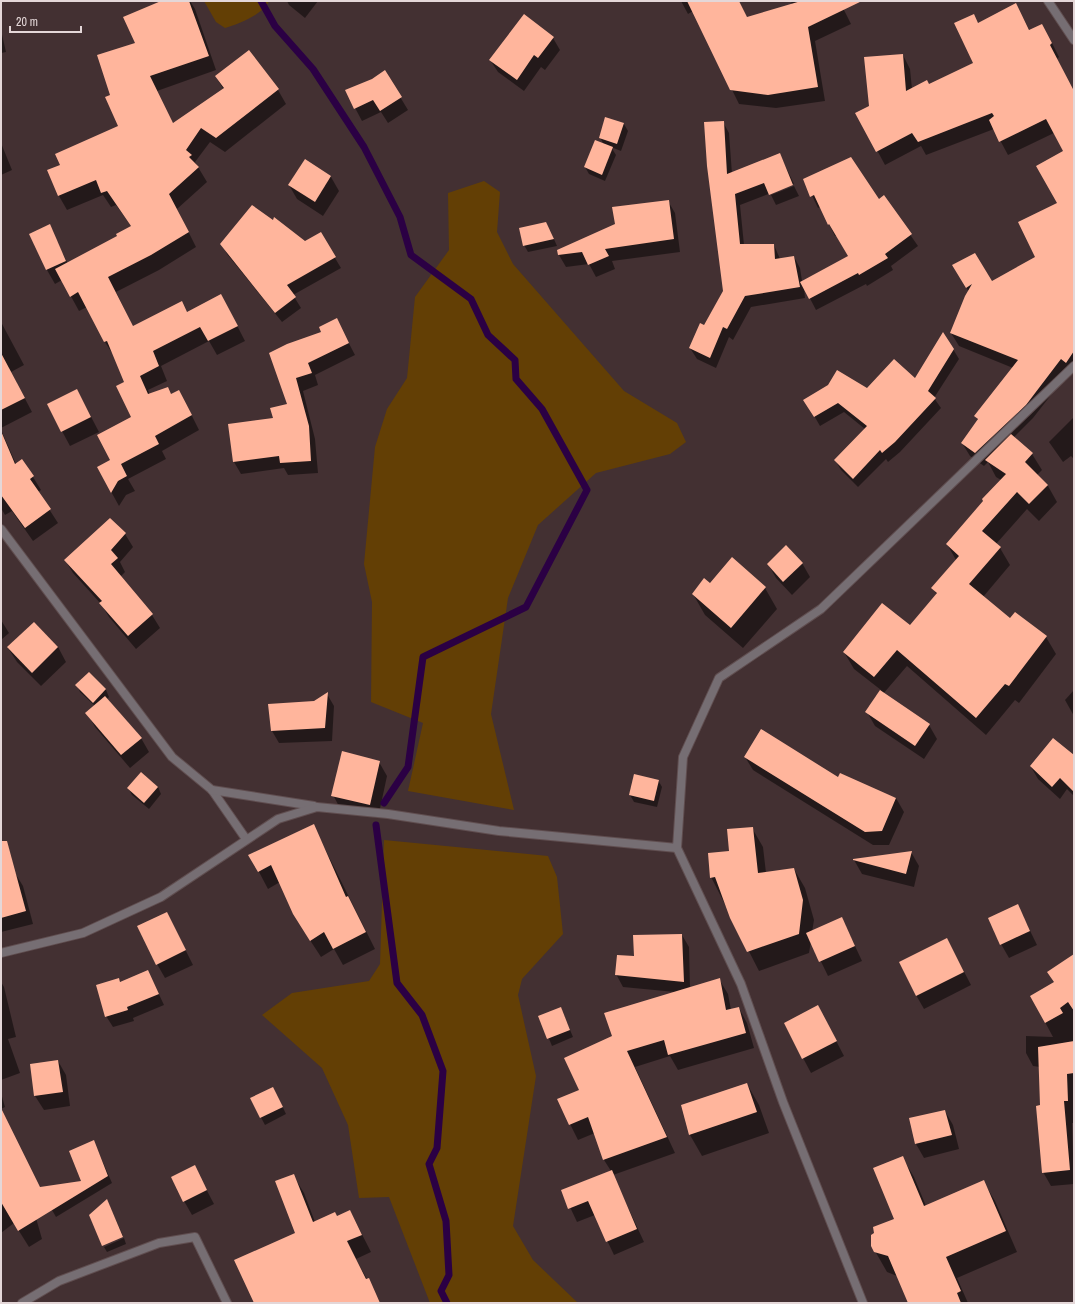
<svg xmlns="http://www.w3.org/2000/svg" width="1075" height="1304" font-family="'Archivo Narrow',sans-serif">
  <rect width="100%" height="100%" fill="#433032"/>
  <g fill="#633f05">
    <path d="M 204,1 L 269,1 C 264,14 238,24 225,28 L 216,22 Z"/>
    <polygon points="484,181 500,192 497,232 513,264 624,391 677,423 686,442 670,454 596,473 538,525 508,598 491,714 514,810 408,791 423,723 371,702 372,602 364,564 375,447 387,409 407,378 415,297 449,250 448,193"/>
    <polygon points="384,840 548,856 557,877 563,934 522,979 518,995 536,1076 513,1226 533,1260 578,1303 430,1303 389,1197 359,1198 348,1125 322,1068 262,1015 292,993 369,981 380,964"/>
  </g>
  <g fill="#0007">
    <polygon points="169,1 190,1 195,9 216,70 157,91 173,124 224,90 216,77 278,90 286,104 225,152 210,142 195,162 207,182 177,209 196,247 159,270 116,292 133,327 187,313 229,310 245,341 217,355 209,341 161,366 167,381 148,390 150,395 171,395 187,406 199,430 162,451 166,459 128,479 135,491 126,495 119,506 98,468 111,461 132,418 125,382 114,356 105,342 87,307 79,311 62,280 55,284 47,270 49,226 68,264 118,237 132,227 116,205 111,207 103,195 67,210 59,196 61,165 119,127 111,96 136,44"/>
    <polygon points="287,1 318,1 305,18 289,5"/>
    <polygon points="681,1 739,1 747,18 792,5 791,1 853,1 842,6 851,24 815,41 825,101 776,108 739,104 693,11 688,14"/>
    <polygon points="1023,18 1030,31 1050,39 1059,57 1057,59 1074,93 1074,375 1069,372 1033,418 1013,438 1032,454 1042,470 1037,475 1048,486 1057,502 1039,521 1027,509 996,544 1000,548 1010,565 983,597 1010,620 1046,637 1056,654 1019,703 1015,700 986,735 907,666 883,694 929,725 937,739 924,759 875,726 867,712 881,690 854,669 844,652 910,627 937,595 933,588 956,560 947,544 1001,480 996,477 988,462 984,466 970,456 962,443 978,421 976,416 1013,368 959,346 951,333 969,292 954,266 991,282 1036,258 1058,204 1064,152 1054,133 1008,155 994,129 926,155 921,146 885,165 857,113 870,106 903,55 910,69 912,89 929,85 974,63 978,24"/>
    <polygon points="1,30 6,52 1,53"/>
    <polygon points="553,38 560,50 545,70 541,67 524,91 498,72 490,60"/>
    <polygon points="385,72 408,110 388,123 381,112 362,121 346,91 373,80"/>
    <polygon points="606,118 624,124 628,131 621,151 611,147 616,155 605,181 589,174 585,167 604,145 600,137"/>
    <polygon points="723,122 729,133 732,174 780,155 794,184 740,205 744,245 774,245 780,259 794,257 800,268 802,281 849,256 837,236 835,236 820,207 818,208 804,179 878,201 884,197 918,246 891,266 893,270 867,286 866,284 816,310 804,287 805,298 751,307 733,340 729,337 716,368 697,359 690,348 724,291"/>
    <polygon points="1,143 12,170 1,175"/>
    <polygon points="305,160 331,177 339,191 323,216 297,199 289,185"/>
    <polygon points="794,186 799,196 776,205 771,195"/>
    <polygon points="668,201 675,213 680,252 612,261 615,269 596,277 589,264 566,267 559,255 616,225"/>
    <polygon points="550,230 557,246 528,252 524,245"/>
    <polygon points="320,233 341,268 293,295 301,308 282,322 227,254 222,244 305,242"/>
    <polygon points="1,322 24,365 11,372 32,412 1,428"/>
    <polygon points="323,332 343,332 355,355 315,375 318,385 303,391 315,439 318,473 288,475 284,468 241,474 234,462 288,404 270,354"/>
    <polygon points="953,349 959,359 934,398 941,408 900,452 888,462 886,459 858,487 841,470 835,460 865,429 844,412 820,426 805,400 915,380"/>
    <polygon points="77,390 99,432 70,446 48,405"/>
    <polygon points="1074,417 1074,459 1071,456 1063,462 1049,442"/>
    <polygon points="1,430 16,464 33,477 41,490 38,492 58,523 33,541 12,511 5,515 1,508"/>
    <polygon points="125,534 133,547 120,562 125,572 120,577 152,615 160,628 136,649 109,617 101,604 73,573 65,560"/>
    <polygon points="732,559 765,588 777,609 743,648 705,615 693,594 710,584"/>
    <polygon points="802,563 810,577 792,595 776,578 768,564"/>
    <polygon points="1,620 9,633 1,640"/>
    <polygon points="34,623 58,647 66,662 41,686 17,662 8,648"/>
    <polygon points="89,673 106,690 109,697 107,699 141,738 149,752 130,768 95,727 87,713 95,706 80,692 77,685"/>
    <polygon points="1074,690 1074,716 1065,700"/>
    <polygon points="327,694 334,706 332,741 279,743 272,731 270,705 315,702"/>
    <polygon points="745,757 838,778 896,798 904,812 889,845 873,845 753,770"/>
    <polygon points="1074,757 1074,796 1067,789 1060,799 1038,779 1031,767"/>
    <polygon points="379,762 387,776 378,818 341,810 333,795"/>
    <polygon points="658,780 662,787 657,807 634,802 630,795"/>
    <polygon points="158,787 161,794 149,809 132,795 128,788"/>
    <polygon points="313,825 375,949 343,965 334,949 321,957 304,931 280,882 268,889 250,855"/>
    <polygon points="752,828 763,847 766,873 794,869 805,888 814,920 812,932 842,918 862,961 828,976 811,941 809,953 759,971 711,877 730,852"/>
    <polygon points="911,852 919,866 914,887 862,874 854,860"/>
    <polygon points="15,873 23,886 33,924 1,932 1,877"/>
    <polygon points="1018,906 1037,945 1009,958 1001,944"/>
    <polygon points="167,913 193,965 165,978 157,964"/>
    <polygon points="682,935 689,947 690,988 719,979 728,994 731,1010 739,1008 747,1023 754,1048 678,1070 670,1056 635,1067 675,1153 613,1175 644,1242 614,1255 595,1215 577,1222 562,1190 611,1171 604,1160 595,1133 578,1140 558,1100 580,1090 613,1037 675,992 623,987 616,974 635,957"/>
    <polygon points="947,939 971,985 924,1009 916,995"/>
    <polygon points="1074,955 1074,1123 1072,1123 1074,1184 1051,1186 1043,1172 1040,1067 1033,1066 1026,1053 1026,1036 1053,1037 1031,996 1055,983 1049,973"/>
    <polygon points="148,971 164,1005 133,1018 134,1021 113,1027 106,1016 119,979 121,983"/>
    <polygon points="1,982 4,987 16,1037 8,1039 20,1073 1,1080"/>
    <polygon points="818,1006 844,1056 811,1073 785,1024"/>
    <polygon points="561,1008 573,1037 552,1046 540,1017"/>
    <polygon points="58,1061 66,1075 70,1106 44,1110 35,1096 31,1065"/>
    <polygon points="747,1084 759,1105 769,1133 702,1156 690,1135 683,1106"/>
    <polygon points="1,1093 5,1107 1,1109"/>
    <polygon points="277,1095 286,1114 265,1125 251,1099"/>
    <polygon points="945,1111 953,1125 959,1149 924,1158 916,1144 910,1119"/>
    <polygon points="94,1142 112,1183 56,1217 52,1210 49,1187 83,1181"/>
    <polygon points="1,1143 18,1155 42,1239 29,1247 14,1223 1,1233"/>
    <polygon points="902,1157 914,1177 926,1206 983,1181 995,1201 1017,1252 957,1278 968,1303 909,1303 897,1276 887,1272 875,1251 895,1219"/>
    <polygon points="194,1166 214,1204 192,1215 184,1201"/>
    <polygon points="293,1175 304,1193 315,1222 337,1217 350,1211 371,1252 356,1259 380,1303 255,1303 296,1233"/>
    <polygon points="107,1200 123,1236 103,1245"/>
    <polygon points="124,1238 126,1244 107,1252 104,1247"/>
  </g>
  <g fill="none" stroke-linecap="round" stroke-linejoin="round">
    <g stroke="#2b0044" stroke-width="7">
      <polyline points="261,1 275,26 313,69 364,147 400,217 411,255 471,299 488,335 515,360 516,379 542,409 587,490 526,607 423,657 408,767 384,803"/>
      <polyline points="376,825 397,983 422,1015 443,1071 437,1148 429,1164 446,1221 449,1275 441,1291 447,1303"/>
    </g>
  </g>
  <g fill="#ffb59c">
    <polygon points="161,1 189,1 209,56 150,76 173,123 224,88 215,76 249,50 279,89 216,138 201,128 186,150 192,155 189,157 199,167 169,194 189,232 151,255 108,277 133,326 182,301 187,312 221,294 238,326 208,341 200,327 153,351 159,366 140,376 148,394 168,387 171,394 179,390 192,415 155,436 159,444 121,464 127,476 118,481 111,493 97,467 110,460 97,435 131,417 116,386 124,382 107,341 104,342 78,292 70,297 55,269 117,236 116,234 131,226 107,191 101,193 96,180 58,196 47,170 60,165 55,154 118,126 105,97 110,95 97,55 135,43 123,17"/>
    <polygon points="687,1 739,1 747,17 801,1 862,1 808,27 818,87 768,95 730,90"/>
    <polygon points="1016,3 1029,30 1042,24 1052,43 1050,45 1074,91 1074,351 1066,363 1061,359 1026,405 975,453 961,443 978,419 974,416 1018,360 950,333 965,296 972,284 966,288 952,265 975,253 992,281 1035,257 1018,222 1057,203 1036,166 1063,151 1046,119 999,142 989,120 994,116 992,113 918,142 912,133 876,152 855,113 869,106 864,57 903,54 906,91 927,80 929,84 973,63 954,23 974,14 978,23"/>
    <polygon points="524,14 554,37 538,58 534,55 517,80 489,60"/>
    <polygon points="385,70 402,97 380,111 373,100 354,109 345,90 372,79"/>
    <polygon points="605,117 624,123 617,144 599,138"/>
    <polygon points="724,121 727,174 780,153 793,185 769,195 764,183 735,194 740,244 774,244 775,259 794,256 800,287 745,296 727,329 723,327 710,358 689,348 700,323 704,325 723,291 707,166 704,122"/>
    <polygon points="595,140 613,147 602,175 584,167"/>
    <polygon points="851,157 879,199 884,195 912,234 885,254 888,258 859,275 858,273 809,299 800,282 848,256 829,224 828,225 814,195 810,197 803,179"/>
    <polygon points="305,159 331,176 315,202 288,185"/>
    <polygon points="669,200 674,239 605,249 609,256 588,265 582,252 558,255 557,250 615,224 612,207"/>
    <polygon points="252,205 273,220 274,217 305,241 321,232 336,257 287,285 296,297 275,313 220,244"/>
    <polygon points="546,222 554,239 523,246 519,228"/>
    <polygon points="50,224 66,261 46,270 29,234"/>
    <polygon points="337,318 349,343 308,363 312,373 296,378 309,426 311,461 280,463 279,456 233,462 228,424 273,418 270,408 287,404 269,353 287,344 321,332 319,327"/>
    <polygon points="943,332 954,349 928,391 936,398 895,442 882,453 880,450 853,479 834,460 867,426 838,403 814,417 803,400 828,385 837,370 867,388 894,359 915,378"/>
    <polygon points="1,353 25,398 1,410"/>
    <polygon points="77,389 91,417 61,432 47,404"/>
    <polygon points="1,431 15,464 22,459 34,476 30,479 51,509 25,528 1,495"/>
    <polygon points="1011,434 1033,453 1025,462 1048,485 1029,504 1017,492 982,531 1001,547 969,584 1010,618 1015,612 1047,636 1009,686 1005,684 976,718 897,650 874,677 843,652 882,603 910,625 937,593 931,588 959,556 946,544 983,501 982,499 1006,474 985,460"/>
    <polygon points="110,518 126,533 111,550 118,558 111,564 153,614 128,636 99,603 102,601 64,560"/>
    <polygon points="786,545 803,563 783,582 767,564"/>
    <polygon points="732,557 766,587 731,628 692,594 704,578 710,583"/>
    <polygon points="34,622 58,647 32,673 7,647"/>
    <polygon points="89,672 106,689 93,703 75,685"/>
    <polygon points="880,690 930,724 915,746 865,712"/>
    <polygon points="328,692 325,728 271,731 268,704 314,701"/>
    <polygon points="105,696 142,738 121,755 85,713"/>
    <polygon points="761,729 838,777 840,773 896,798 882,831 865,832 744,757"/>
    <polygon points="1053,738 1074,755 1074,792 1060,778 1052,787 1030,766"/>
    <polygon points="342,751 380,761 370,805 331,796"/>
    <polygon points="141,772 158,787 144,803 127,788"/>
    <polygon points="634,774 659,780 654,801 629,795"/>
    <polygon points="314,824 346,897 348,896 366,932 333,949 324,932 310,941 293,914 271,865 258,872 248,855"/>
    <polygon points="753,827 758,873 794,868 803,900 799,934 747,952 730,918 715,877 710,878 708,853 729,851 727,829"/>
    <polygon points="1,841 7,841 26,911 1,918"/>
    <polygon points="912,851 906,874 853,860 853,859"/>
    <polygon points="1018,904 1030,931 1000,945 988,918"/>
    <polygon points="167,912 186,950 156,965 137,926"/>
    <polygon points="842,917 855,946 819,962 806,933"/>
    <polygon points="682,934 684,982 615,975 617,955 634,956 633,935"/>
    <polygon points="947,938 964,972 916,996 899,962"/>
    <polygon points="1074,954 1074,1011 1068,1002 1060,1008 1063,1013 1045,1023 1030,996 1054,982 1047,972"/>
    <polygon points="148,970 159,994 127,1007 128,1010 105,1017 96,985 119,978 120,982"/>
    <polygon points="720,978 726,1010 739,1007 746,1033 668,1055 664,1040 627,1051 667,1137 603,1160 588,1117 569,1125 557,1099 579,1090 564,1058 612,1036 604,1013"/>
    <polygon points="818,1005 837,1041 802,1059 784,1023"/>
    <polygon points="561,1007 570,1030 547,1039 538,1016"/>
    <polygon points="1074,1041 1074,1073 1067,1074 1068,1101 1064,1101 1070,1170 1042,1173 1036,1106 1040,1105 1038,1047"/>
    <polygon points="58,1060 63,1092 34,1096 30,1064"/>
    <polygon points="747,1083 757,1112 689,1135 681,1105"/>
    <polygon points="273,1087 283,1107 260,1118 250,1098"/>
    <polygon points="1,1108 40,1187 81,1181 69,1151 94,1140 108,1176 18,1231 1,1202"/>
    <polygon points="945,1110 952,1135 915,1144 909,1118"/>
    <polygon points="903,1156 924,1206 984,1180 1006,1231 946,1257 961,1291 957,1293 961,1303 908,1303 888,1256 874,1252 871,1246 871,1235 874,1233 873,1227 894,1219 873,1168"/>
    <polygon points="195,1165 207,1190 183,1202 171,1177"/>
    <polygon points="612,1170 637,1229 606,1242 588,1201 568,1209 561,1190"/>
    <polygon points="294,1174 313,1222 335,1212 337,1216 350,1210 362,1235 347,1241 366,1279 369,1278 380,1303 254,1303 234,1260 295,1233 275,1181"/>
    <polygon points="107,1199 123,1237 102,1246 89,1215"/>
  </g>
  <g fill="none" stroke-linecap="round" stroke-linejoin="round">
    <g stroke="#604e50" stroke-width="10">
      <g id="minor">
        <polyline points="1048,1 1074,40"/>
        <polyline points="1,529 172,757 212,790 246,839"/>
        <polyline points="212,790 314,806"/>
        <polyline points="677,848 741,984 783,1102 863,1303"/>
        <polyline points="1,953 83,933 161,897 278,819 317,807 388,814 499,831 677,848 683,757 719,678 821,609 1074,366"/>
        <polyline points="22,1303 59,1281 159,1243 195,1237 227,1303"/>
      </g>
    </g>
    <use href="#minor" stroke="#766e73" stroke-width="8"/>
  </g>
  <rect width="1075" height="1304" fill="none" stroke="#e4d7d8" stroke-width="4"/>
  <path d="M10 26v6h71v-6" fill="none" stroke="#e4d7d8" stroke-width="2"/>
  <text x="16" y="26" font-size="12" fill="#e4d7d8" stroke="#433032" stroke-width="3" paint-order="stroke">20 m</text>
</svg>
